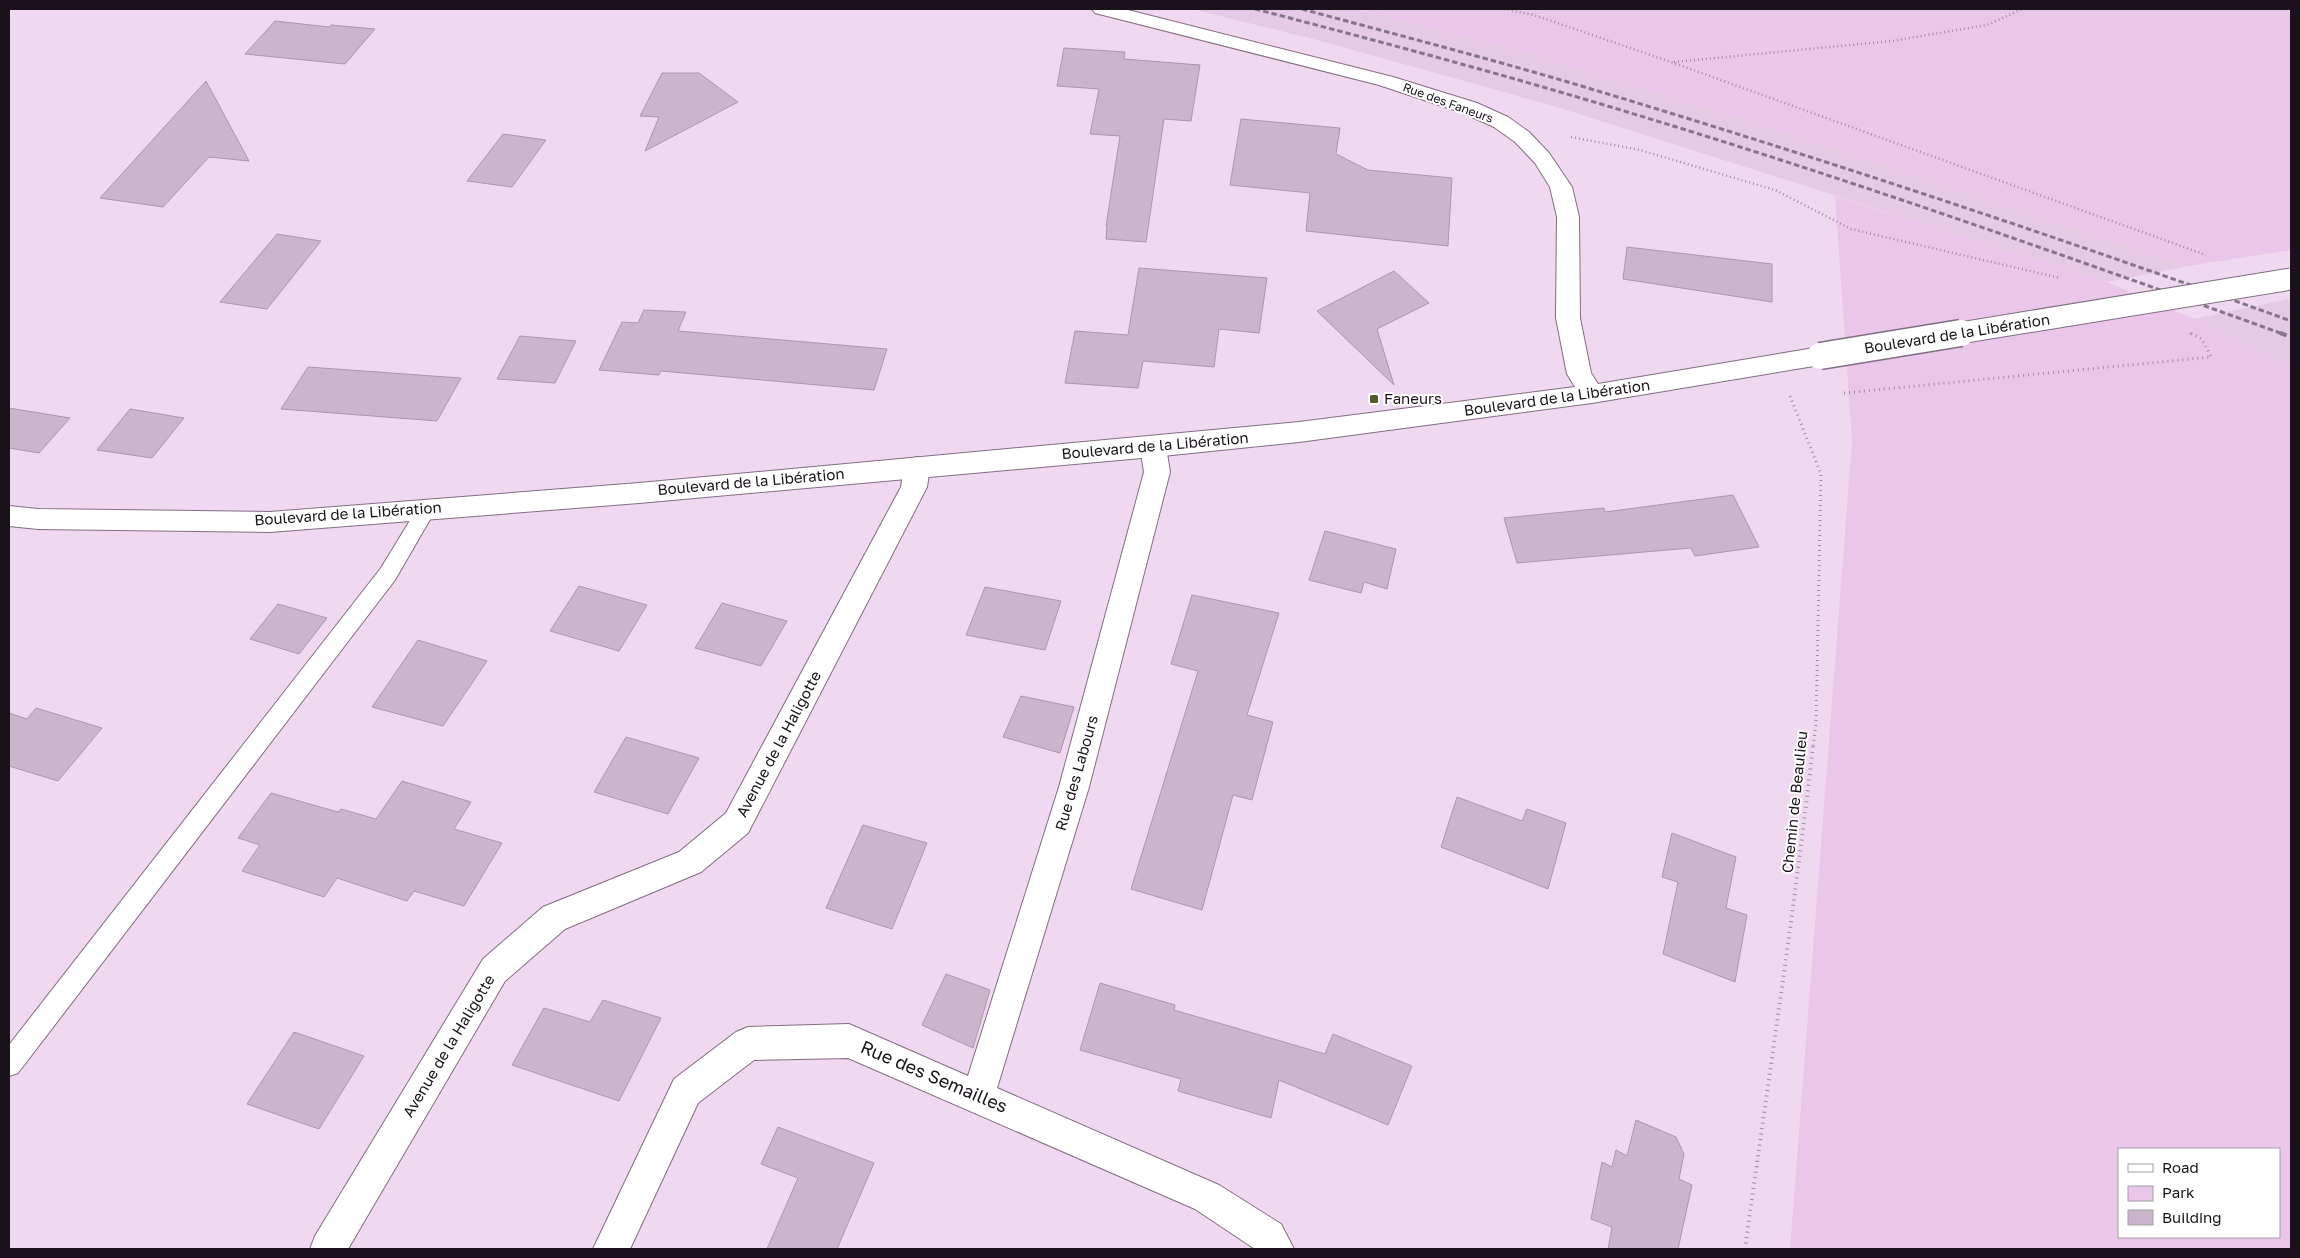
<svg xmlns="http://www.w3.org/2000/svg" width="2300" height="1258" font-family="'Golos Text',sans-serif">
  <rect width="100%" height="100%" fill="#f0d9f0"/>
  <g fill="#e5c9e5">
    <polygon points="1192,9 1358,9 1524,52 1811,140 2189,266 2107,282 1557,107 1321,41"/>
    <polygon points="2288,299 2291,300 2291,370 2194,319"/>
  </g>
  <g fill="#ebc6eb" fill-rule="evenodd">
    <polygon points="1358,9 2291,9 2291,250 2189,266 1811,140 1524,52"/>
    <path d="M 1835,196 L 2107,282 L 2194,319 L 2291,370 L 2291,1249 L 1790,1249 L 1852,441 ZM 2119,1149 L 2279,1149 L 2279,1237 L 2119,1237 Z"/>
  </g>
  <g fill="#cbb5cb" stroke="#ab96ab">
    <polygon points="275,21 329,27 331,25 375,29 345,64 245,54"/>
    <polygon points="1064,48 1125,52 1124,59 1200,65 1191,121 1164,119 1146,242 1106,239 1107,226 1106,226 1120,136 1090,134 1099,89 1057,86"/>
    <polygon points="662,73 699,73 738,102 645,151 659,117 640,116"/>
    <polygon points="206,81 249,161 209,157 163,207 100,198"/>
    <polygon points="1241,119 1340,128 1336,154 1368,170 1452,178 1448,246 1306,231 1310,193 1230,185"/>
    <polygon points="503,134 546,140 512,187 467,181"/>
    <polygon points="277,234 321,241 267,309 220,302"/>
    <polygon points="1627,247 1772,264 1772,302 1623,279"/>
    <polygon points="1139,268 1267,278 1259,333 1219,329 1214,367 1143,361 1138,388 1065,383 1075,331 1128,335"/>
    <polygon points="1394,271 1429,303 1377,329 1394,385 1317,311"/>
    <polygon points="644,310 686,312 678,331 887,349 874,390 661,371 659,375 599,370 622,322 638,323"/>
    <polygon points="520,336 576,341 555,383 497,379"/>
    <polygon points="308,367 405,374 461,378 437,421 281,409"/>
    <polygon points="9,408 70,418 39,453 9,448"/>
    <polygon points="130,409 184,418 152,458 97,450"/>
    <polygon points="1733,495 1759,547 1695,556 1691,548 1517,563 1504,518 1604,508 1605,512"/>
    <polygon points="1325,531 1396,549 1387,589 1364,582 1361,593 1309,580"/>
    <polygon points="579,586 647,605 619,651 550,631"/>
    <polygon points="985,587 1061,601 1045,650 966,635"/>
    <polygon points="1192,595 1279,613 1247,715 1273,722 1252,800 1233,795 1202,910 1131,889 1198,671 1171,664"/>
    <polygon points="722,603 787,621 761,666 695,648"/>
    <polygon points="278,604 327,618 299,654 250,639"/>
    <polygon points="418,640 487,661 443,726 372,707"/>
    <polygon points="1021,696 1074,707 1060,753 1003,737"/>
    <polygon points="36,708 102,728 58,781 9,766 9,713 27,719"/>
    <polygon points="626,737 699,758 668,814 594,792"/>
    <polygon points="402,781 471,802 454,829 502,843 464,906 414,891 407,901 337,878 324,897 242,871 260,845 238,838 271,793 338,812 341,809 376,819"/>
    <polygon points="1457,797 1522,821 1527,809 1566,823 1548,889 1441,847"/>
    <polygon points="863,825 927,843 892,929 826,908"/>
    <polygon points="1672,833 1736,857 1726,908 1747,915 1735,982 1663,954 1678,882 1662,877"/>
    <polygon points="946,974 990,990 973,1048 922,1025"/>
    <polygon points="1100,983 1175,1005 1174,1010 1325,1054 1333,1034 1412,1066 1388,1125 1279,1080 1271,1118 1178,1091 1181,1079 1080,1050"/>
    <polygon points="603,1000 661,1018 619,1101 512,1065 544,1008 590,1022"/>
    <polygon points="294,1032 364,1056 319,1129 247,1104"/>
    <polygon points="1636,1120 1676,1137 1684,1154 1679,1179 1692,1185 1678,1249 1608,1249 1612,1227 1591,1219 1602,1162 1612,1167 1616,1150 1627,1156"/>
    <polygon points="778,1127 874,1163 837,1249 767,1249 798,1178 761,1164"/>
  </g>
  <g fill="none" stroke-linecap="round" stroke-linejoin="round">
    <g stroke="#816d81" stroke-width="2">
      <polygon id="service" points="427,501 434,504 436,509 395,580 18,1073 9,1076 9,1045 381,568 420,504"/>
    </g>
    <g stroke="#816d81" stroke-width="2">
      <g id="minor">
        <polygon points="1153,437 1162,440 1166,447 1170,472 1089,787 997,1088 1219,1185 1281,1224 1294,1249 1255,1249 1195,1209 848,1058 754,1060 698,1103 630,1249 593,1249 674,1079 736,1032 748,1027 849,1024 968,1076 1059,787 1144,472 1140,447 1144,440"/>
        <polygon points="917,457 926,460 930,467 927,487 748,833 701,872 565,929 505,981 348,1249 310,1249 315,1236 483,959 543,907 679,852 726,813 901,487 904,467 908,460"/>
      </g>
    </g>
    <g stroke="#816d81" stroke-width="2">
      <polygon id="tertiary" points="1092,9 1124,9 1393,77 1477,103 1508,117 1529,132 1549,153 1572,187 1579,217 1580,318 1591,373 1598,384 1820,347 1828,350 1832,356 1828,362 1820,365 1592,403 1299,442 1153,457 639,503 270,532 38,529 9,526 9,506 38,509 270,512 639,483 1299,422 1575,387 1567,374 1556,318 1557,217 1550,187 1535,163 1515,142 1494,127 1463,113 1379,85 1095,13"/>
    </g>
    <g stroke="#9d8c9d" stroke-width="2.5" stroke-dasharray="1 3" stroke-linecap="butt">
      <polyline points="1504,9 1534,15 1671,62 2206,255"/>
      <polyline points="1674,62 1892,41 1987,25 2022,9"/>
      <polyline points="1571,137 1640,150 1775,190 1851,229 2060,278"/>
      <polyline points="2190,333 2192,334"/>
    </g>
    <g stroke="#9d8c9d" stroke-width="3" stroke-dasharray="1 4" stroke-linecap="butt">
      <polyline points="1844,393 2211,357 2202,339 2190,333"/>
      <polyline points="1790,396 1821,474 1816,724 1813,747"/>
    </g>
    <path stroke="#9d8c9d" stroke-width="4" stroke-dasharray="1 4.5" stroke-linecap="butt" d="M 1745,1249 C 1768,1081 1794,914 1813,746"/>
    <use href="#service" fill="#fff" fill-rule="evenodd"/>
    <use href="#minor" fill="#fff" fill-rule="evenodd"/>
    <use href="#tertiary" fill="#fff" fill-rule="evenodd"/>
    <g stroke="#857585" stroke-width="3" stroke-dasharray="5.5 3" stroke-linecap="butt">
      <path d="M 1255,9 C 1386,43 1517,78 1647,118 C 1861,183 2072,258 2283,334"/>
      <path d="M 1302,9 C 1394,34 1487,58 1578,85 C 1818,157 2056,236 2291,321"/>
    </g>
    <polyline stroke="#857585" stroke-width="4" stroke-dasharray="7 4" stroke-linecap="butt" points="2280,333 2291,337"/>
    <g stroke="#816d81" stroke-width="23" stroke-linecap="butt">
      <polyline id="tertiary-bridge-far1" points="1954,334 2291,279"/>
    </g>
    <g stroke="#816d81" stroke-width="29" stroke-linecap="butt">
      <polyline id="tertiary-bridge" points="1820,356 1961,333"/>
    </g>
    <use href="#tertiary-bridge-far1" stroke="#fff" stroke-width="21"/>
    <use href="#tertiary-bridge" stroke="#fff" stroke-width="26"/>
  </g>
  <rect fill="#535a29" stroke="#fff" stroke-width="2" x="1369" y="394" width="10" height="10" rx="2.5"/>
  <g text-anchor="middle" stroke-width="4" stroke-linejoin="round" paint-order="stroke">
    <g font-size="12" fill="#1a121a" stroke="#fff">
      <text transform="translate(1448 103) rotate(20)" y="4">Rue des Faneurs</text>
    </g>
    <g font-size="15" fill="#1a121a" stroke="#fff">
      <text transform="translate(1957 334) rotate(-9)" y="5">Boulevard de la Libération</text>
      <text transform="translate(1557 398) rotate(-8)" y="5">Boulevard de la Libération</text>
      <text transform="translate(1155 446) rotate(-5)" y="5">Boulevard de la Libération</text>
      <text transform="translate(751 482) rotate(-5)" y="5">Boulevard de la Libération</text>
      <text transform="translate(348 514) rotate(-4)" y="5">Boulevard de la Libération</text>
      <text transform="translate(779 744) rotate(-62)" y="5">Avenue de la Haligotte</text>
      <text transform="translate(1077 773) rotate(-74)" y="5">Rue des Labours</text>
      <text transform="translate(1795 802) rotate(-84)" y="5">Chemin de Beaulieu</text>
      <text transform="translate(449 1046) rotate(-59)" y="5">Avenue de la Haligotte</text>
    </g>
    <g font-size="15" fill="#1a121a" stroke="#fff" text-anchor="start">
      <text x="1384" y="404">Faneurs</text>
    </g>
    <g font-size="18" fill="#1a121a" stroke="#fff">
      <text transform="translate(934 1077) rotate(23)" y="6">Rue des Semailles</text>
    </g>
  </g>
  <rect width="2300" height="1258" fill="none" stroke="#1a121a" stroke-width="20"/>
  <rect x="2118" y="1148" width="162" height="90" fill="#ffffff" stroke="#a3a0a3"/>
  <rect x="2128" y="1164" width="25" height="8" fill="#ffffff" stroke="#a3a0a3"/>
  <text x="2162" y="1173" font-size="15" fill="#1a121a">Road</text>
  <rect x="2128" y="1186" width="25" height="15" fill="#ebc6eb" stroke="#a3a0a3"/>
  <text x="2162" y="1198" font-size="15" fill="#1a121a">Park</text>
  <rect x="2128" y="1210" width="25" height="15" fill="#cbb5cb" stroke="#a3a0a3"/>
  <text x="2162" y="1223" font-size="15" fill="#1a121a">Building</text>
</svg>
